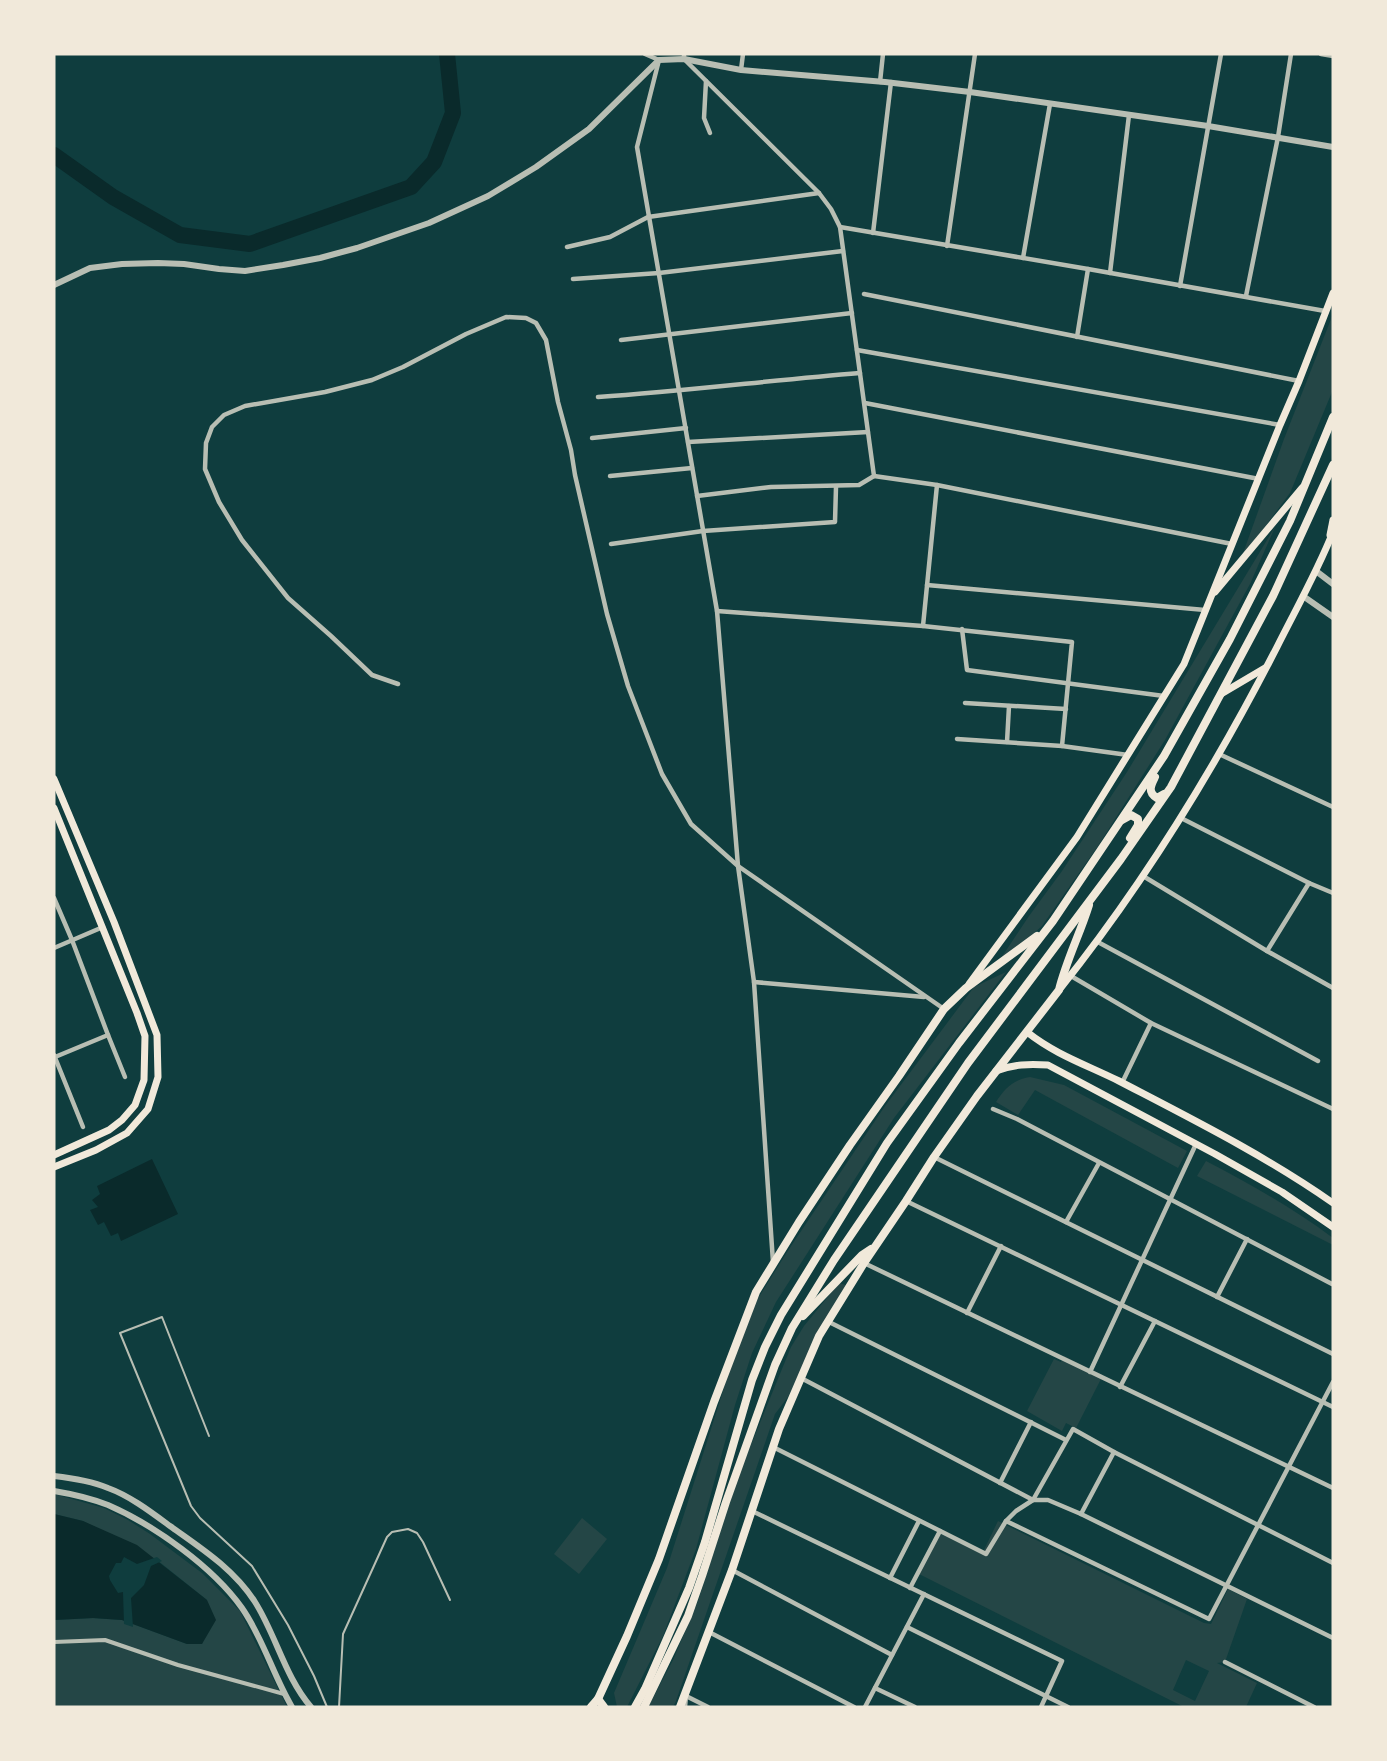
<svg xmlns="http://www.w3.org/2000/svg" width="1387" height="1761" font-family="Literata,serif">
  <rect width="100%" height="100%" fill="#0f3d3e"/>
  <g fill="#244646" fill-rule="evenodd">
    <polygon points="1333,314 1332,392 1290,493 1241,559 1284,439"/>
    <polygon points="1276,525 1250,584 1165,740 1098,846 1042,926 995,967 1029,916 1062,871 1127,772"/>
    <polygon points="1006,972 894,1118 776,1302 752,1353 735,1405 696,1549 663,1636 627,1707 617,1707 614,1693 667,1568 729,1372 757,1300 787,1252 885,1106 974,987"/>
    <path d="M 1030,1077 L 1064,1085 L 1187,1151 L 1178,1168 L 1035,1090 L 1018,1115 L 996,1102 C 1005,1088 1013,1080 1030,1077 Z"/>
    <path d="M 1206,1161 C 1250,1184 1293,1208 1333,1238 L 1333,1245 L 1197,1176 Z"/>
    <polygon points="839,1283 846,1285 820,1330 788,1397 775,1414 676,1701 673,1707 648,1707 673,1660 698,1601 741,1469 791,1347 804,1326"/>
    <polygon points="1064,1356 1103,1375 1076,1428 1066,1423 1062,1431 1027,1411 1054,1359 1061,1362"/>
    <polygon points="54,1494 104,1508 128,1520 150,1534 202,1573 240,1611 287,1707 54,1707 54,1620 93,1618 122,1620 187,1644 202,1644 207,1600 157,1560 83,1521 54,1514"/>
    <polygon points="582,1518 607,1539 579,1574 554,1554"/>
    <path d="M 998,1521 L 1204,1623 L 1211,1624 L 1228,1589 L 1247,1599 L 1225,1662 L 1217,1663 L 1257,1683 L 1246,1707 L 1184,1707 L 919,1574 L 939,1533 L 982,1554 ZM 1186,1660 L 1209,1671 L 1195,1701 L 1173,1690 Z"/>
  </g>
  <g fill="#0a2a2b">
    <polygon points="152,1159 178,1214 121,1241 118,1233 111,1236 104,1222 98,1225 90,1210 98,1207 92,1200 100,1194 97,1186"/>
    <polygon points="54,1514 83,1521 137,1545 207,1600 216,1620 202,1644 187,1644 122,1620 93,1618 54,1620"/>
  </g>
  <polygon fill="#0f3d3e" points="124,1557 137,1564 157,1557 162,1561 151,1566 144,1585 131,1598 133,1627 124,1624 123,1592 118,1593 110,1580 109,1576 116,1563 121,1563"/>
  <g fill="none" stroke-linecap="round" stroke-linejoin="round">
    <polyline stroke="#0a2a2b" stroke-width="16" points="54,155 113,197 180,235 250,244 411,187 434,162 453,113 447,54"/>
    <g stroke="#b8beb3" stroke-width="2">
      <polyline points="209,1436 162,1317 120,1333 191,1506 200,1518 252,1566 288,1625 314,1676 327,1707"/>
      <polyline points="339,1707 343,1634 387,1537 392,1532 408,1529 417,1533 423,1542 450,1600"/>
    </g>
    <polyline stroke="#b8beb3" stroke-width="4" points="54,1642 105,1640 178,1665 284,1694"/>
    <g stroke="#b8beb3" stroke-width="4.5">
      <polyline points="645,54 659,60 637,147 717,611 738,866 754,982 773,1262"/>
      <polyline points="684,54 684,59 819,193 831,209 840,227 874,476 859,485 771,487 697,496"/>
      <polyline points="1321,54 1333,56"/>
      <polyline points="741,70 743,54"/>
      <polyline points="706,81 704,118 710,133"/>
      <polyline points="883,82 880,82 883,54"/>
      <polyline points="840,227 1088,269 1325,311"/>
      <polyline points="873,233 891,82"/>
      <polyline points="947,246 975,54"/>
      <polyline points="567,247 610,237 648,217 819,193"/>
      <polyline points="1023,258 1050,104"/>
      <polyline points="1110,273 1129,115"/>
      <polyline points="573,279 659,273 843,251"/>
      <polyline points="1180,286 1221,54"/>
      <polyline points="864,294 1299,381"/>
      <polyline points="1246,296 1278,137 1291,54"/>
      <polyline points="1077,337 1088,269"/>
      <polyline points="621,340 852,313"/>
      <polyline points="857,350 1280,425"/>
      <path d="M 598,397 C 686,391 773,380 860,373"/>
      <polyline points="865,403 1259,479"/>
      <polyline points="592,438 686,428"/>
      <polyline points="688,442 868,432"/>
      <polyline points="610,476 692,468"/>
      <polyline points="874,476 937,485 1232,544"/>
      <polyline points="611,544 703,531 835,522 836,487"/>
      <polyline points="927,585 1205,610"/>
      <polyline points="717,611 923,626 1072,642 1062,746"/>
      <polyline points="923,626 937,485"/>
      <polyline points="962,629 967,670 1164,696"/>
      <polyline points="398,684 372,675 331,636 288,598 242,540 219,502 205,469 206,443 212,427 224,415 245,406 325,392 372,380 403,367 466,334 506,317 526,318 536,323 546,340 558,402 571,450 575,475 607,614 628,686 662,774 691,824 738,866 944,1009"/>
      <polyline points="965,703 1066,709"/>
      <polyline points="957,739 1062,746 1128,755"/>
      <polyline points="1007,742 1009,706"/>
      <polyline points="1219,754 1333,807"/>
      <polyline points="1181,818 1309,883 1333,893"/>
      <polyline points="1143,876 1267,951 1333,988"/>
      <polyline points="54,898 72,940 108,1035 55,1057"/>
      <polyline points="1096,941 1318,1061"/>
      <polyline points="54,948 103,927"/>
      <polyline points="1267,951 1309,883"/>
      <polyline points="1071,976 1151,1023 1333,1109"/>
      <polyline points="754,982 924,997"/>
      <polyline points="108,1035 125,1077"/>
      <polyline points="54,1055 83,1127"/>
      <polyline points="1122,1083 1151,1023"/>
      <polyline points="993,1109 1017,1119 1332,1284"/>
      <polyline points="934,1157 1333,1354"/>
      <polyline points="906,1201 1333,1407"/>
      <polyline points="1066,1222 1099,1163"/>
      <polyline points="864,1263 1333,1488"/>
      <polyline points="1217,1297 1247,1239"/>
      <polyline points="967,1313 1001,1246"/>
      <polyline points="829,1322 1066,1440"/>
      <polyline points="1090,1372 1196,1144"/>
      <polyline points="801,1378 1033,1500 1048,1500 1081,1514 1333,1638"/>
      <polyline points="1120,1387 1155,1321"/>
      <polyline points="773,1447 986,1554 1006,1521 1016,1511 1033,1500 1073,1429 1114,1452 1333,1563"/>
      <polyline points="1000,1483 1031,1422"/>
      <polyline points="752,1511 1062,1661 1041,1707"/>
      <polyline points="1081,1514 1114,1452"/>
      <polyline points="1006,1521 1209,1619 1333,1382"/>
      <polyline points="732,1570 892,1655"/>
      <polyline points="890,1578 919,1521"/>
      <polyline points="910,1588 940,1531"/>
      <polyline points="907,1627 1068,1707"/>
      <polyline points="709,1632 854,1707"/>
      <polyline points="1225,1662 1314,1707"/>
      <polyline points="875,1688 915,1707"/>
      <polyline points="685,1707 686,1696 708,1707"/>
      <polyline points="865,1707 924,1594"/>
    </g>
    <g stroke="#b8beb3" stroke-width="6">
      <polyline points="54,285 90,268 122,264 158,263 184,264 219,269 245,271 283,265 320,258 357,248 429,223 488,196 536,167 589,129 659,60 684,59 741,70 885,82 970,92 1208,126 1333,147"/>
      <polyline points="1316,571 1333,584"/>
      <polyline points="1303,596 1333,617"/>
      <path d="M 54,1476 C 72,1478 91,1481 108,1488 C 130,1496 151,1512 170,1526 C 201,1548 234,1569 255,1602 C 276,1635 285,1677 311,1707"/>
      <path d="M 54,1491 C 72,1494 90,1498 108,1505 C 154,1525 213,1567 242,1608 C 263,1638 273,1675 292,1707"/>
    </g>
    <g stroke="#f1e9da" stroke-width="7">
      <polyline points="1330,535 1333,520"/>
      <polyline points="1215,592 1302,488"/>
      <polyline points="1221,694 1265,668"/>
      <polyline points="54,779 114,922 157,1035 158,1077 148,1109 127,1133 96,1150 54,1167"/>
      <polyline points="54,808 137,1013 145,1036 144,1080 135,1105 122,1120 109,1130 54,1155"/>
      <polyline points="969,984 1077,837 1184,664 1280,425 1299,381 1333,293"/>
      <path d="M 1059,990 C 1144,884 1215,768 1277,647 C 1296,609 1317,572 1333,532"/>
      <path d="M 1027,1032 C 1056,1055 1087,1065 1119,1081 C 1192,1119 1266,1156 1333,1203"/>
      <path d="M 996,1071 C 1014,1064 1029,1064 1048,1065 L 1215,1154 L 1282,1192 L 1333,1227"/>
    </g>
    <g stroke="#f1e9da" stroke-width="8">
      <path d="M 1155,777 C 1151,785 1147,792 1157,798 L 1164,794"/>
      <polyline points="1122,820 1131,815 1138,819 1138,825 1130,838"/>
      <polyline points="803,1316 862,1255 871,1249"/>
      <polyline points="598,1699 604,1707"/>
      <polyline points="591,1707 598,1699 627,1636 659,1559 714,1402 756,1292 799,1222 850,1145 899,1076 944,1009 966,988 1037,936"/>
      <polyline points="635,1707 645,1689 689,1588 705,1542 752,1380 765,1347 781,1315 887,1143 959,1043 1053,921 1164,756 1230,639 1290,521 1333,417"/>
      <polyline points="644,1707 688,1616 702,1576 726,1502 775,1365 792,1328 834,1260 968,1063 1121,859 1171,787 1273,596 1333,465"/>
      <path d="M 680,1707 L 732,1570 L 779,1429 L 819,1336 L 864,1263 L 906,1201 L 934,1157 L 977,1096 L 1059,990 C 1066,961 1080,934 1089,905"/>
    </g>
  </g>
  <rect width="1387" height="1761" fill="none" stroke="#f1e9da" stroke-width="111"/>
</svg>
